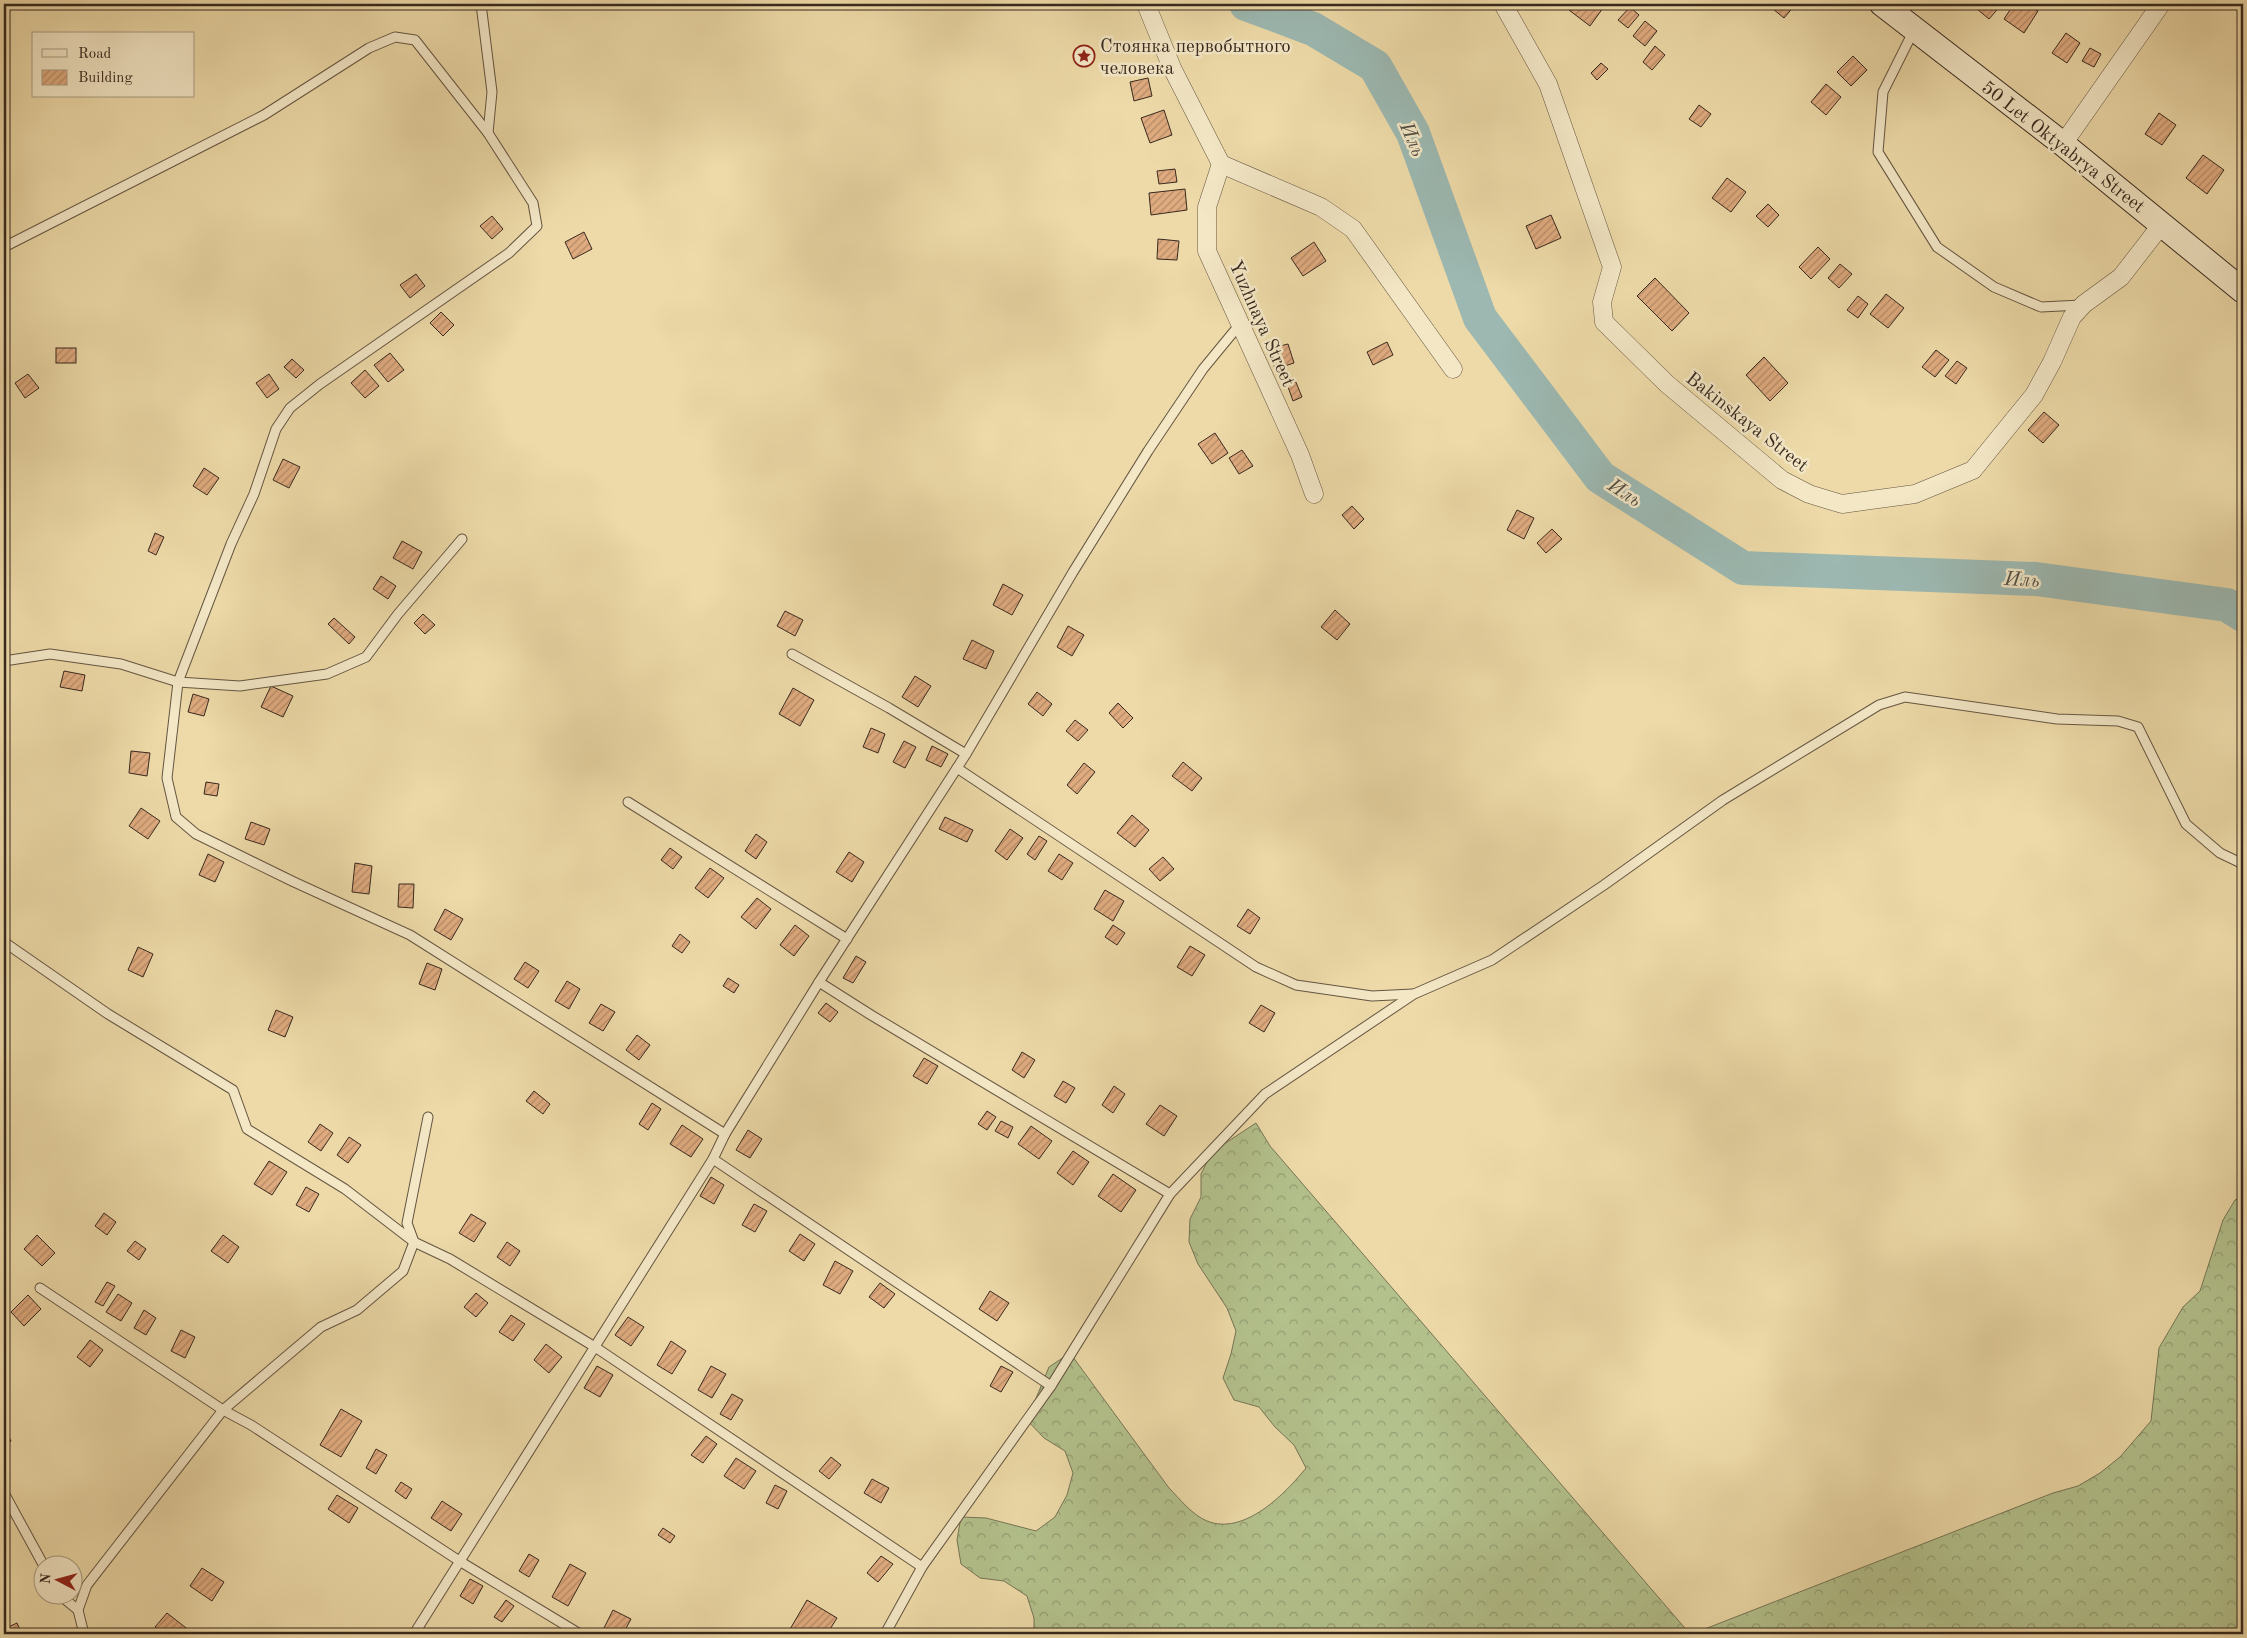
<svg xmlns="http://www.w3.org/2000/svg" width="2247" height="1638" font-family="'Old Standard TT',serif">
  <defs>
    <pattern id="forest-crowns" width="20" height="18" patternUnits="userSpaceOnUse" patternTransform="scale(1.25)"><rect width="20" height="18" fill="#b3c18c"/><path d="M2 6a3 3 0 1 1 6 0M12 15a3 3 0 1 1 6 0" fill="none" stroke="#939d72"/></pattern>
    <pattern id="building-hatch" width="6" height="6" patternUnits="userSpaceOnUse" patternTransform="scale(1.25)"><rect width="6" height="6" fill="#dfab7f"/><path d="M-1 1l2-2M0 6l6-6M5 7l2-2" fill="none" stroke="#b68b67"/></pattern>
  </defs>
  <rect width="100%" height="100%" fill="#eddaa8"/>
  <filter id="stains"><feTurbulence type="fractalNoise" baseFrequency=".004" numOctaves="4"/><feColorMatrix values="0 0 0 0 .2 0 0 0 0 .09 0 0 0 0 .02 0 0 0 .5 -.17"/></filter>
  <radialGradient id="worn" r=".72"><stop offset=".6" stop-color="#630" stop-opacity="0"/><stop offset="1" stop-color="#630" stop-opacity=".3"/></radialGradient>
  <g fill="url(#forest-crowns)" stroke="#767556">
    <path d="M 1256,1123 L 1270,1146 L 1690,1634 L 1034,1634 L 1034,1618 L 1027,1596 L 1004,1581 L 980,1578 L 961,1564 L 957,1540 L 961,1517 L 986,1518 L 1036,1531 L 1055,1517 L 1067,1495 L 1073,1473 L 1065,1451 L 1044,1438 L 1027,1420 L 1049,1367 L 1070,1353 L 1169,1488 C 1179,1498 1192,1515 1207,1521 C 1244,1536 1285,1494 1306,1468 L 1294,1445 L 1275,1427 L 1259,1407 L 1234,1400 L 1223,1378 L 1231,1354 L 1236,1331 L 1227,1308 L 1198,1264 L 1189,1242 L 1190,1219 L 1201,1197 L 1201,1174 L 1212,1152 Z"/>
    <polygon points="2243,1195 2243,1634 1692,1634 2053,1493 2078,1486 2100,1473 2120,1457 2151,1421 2159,1348 2183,1307 2200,1291 2223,1220 2235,1200"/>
  </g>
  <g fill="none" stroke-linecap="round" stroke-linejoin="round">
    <polyline stroke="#9cb8b1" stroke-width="34" points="1246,4 1313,29 1375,66 1413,133 1480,318 1600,477 1743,568 2036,579 2227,605 2243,615"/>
  </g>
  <g fill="url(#building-hatch)" stroke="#38291f">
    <polygon points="1574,4 1597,4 1603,8 1590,26 1569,10"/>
    <polygon points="1767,4 1793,4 1795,5 1784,18"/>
    <polygon points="1971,4 2002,4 1989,19"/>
    <polygon points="2014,4 2028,4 2038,11 2024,33 2004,19"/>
    <polygon points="1630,7 1639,15 1628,28 1618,20"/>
    <polygon points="1645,21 1657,31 1645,46 1633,36"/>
    <polygon points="2066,33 2080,43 2067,63 2052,53"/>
    <polygon points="1655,46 1665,55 1652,70 1643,62"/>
    <polygon points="2090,48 2101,54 2094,67 2082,61"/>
    <polygon points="1853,56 1867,70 1851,86 1837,72"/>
    <polygon points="1601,63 1608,69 1597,80 1591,73"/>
    <polygon points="1148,78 1152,96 1134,101 1130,82"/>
    <polygon points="1826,84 1841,97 1826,115 1811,102"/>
    <polygon points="1699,105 1711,114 1701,127 1689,119"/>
    <polygon points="1164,110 1172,135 1150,143 1141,118"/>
    <polygon points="2159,113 2176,125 2162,145 2145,134"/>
    <polygon points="2203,155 2224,170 2207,194 2186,178"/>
    <polygon points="1175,169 1177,182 1159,184 1157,171"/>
    <polygon points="1727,178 1746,192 1731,212 1712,198"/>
    <polygon points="1185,189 1187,210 1151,215 1149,193"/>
    <polygon points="1768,204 1779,215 1768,227 1756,216"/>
    <polygon points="1551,215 1561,238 1536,249 1526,226"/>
    <polygon points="492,216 503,229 492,239 480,226"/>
    <polygon points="584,232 592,249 573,259 565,242"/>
    <polygon points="1158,239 1179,241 1177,260 1157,259"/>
    <polygon points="1314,242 1326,261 1303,276 1291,258"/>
    <polygon points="1818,247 1830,259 1811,279 1799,267"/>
    <polygon points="1840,264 1852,274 1839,288 1828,278"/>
    <polygon points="416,274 425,286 410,298 400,285"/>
    <polygon points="1655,278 1689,313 1672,331 1637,296"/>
    <polygon points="1886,294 1904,308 1888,328 1870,314"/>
    <polygon points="1858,296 1868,304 1858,318 1847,310"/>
    <polygon points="441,312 454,325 443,336 430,323"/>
    <polygon points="1387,342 1393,355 1373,365 1367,352"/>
    <polygon points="1288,344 1294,363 1275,369 1269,349"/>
    <rect x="56" y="348" width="20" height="15"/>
    <polygon points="1936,350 1949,360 1935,377 1922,367"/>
    <polygon points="390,353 404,370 388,382 374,365"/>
    <polygon points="1764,357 1788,383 1770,401 1746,375"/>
    <polygon points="292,359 304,370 296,378 284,367"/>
    <polygon points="1957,361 1967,368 1956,384 1945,376"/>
    <polygon points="365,370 379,386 365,398 351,383"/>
    <polygon points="28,374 39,388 25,398 15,383"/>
    <polygon points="269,374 279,389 267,398 256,383"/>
    <polygon points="1295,380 1302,397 1293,401 1287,384"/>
    <polygon points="2044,412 2059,425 2043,443 2028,430"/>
    <polygon points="1215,433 1228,453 1212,464 1198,444"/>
    <polygon points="1242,450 1253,466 1239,474 1229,458"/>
    <polygon points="283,459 300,467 289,488 273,480"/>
    <polygon points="204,468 219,478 207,495 193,486"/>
    <polygon points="1352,506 1364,519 1354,529 1342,515"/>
    <polygon points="1517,510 1534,518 1524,539 1507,530"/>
    <polygon points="1552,529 1562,539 1546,553 1537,543"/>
    <polygon points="155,533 164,537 156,555 148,551"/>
    <polygon points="402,541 422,552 413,569 393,558"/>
    <polygon points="381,576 396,586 388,599 373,589"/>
    <polygon points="1003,584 1023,595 1012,615 993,605"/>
    <polygon points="1335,610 1350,624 1337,640 1321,627"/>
    <polygon points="785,611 803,620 795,636 777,626"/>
    <polygon points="423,614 435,625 425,634 414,623"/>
    <polygon points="334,618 355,637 349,644 328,624"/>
    <polygon points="1068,626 1084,635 1072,656 1057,647"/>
    <polygon points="972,640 994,651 986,669 963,659"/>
    <polygon points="64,671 85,675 82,691 60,687"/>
    <polygon points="915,676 931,686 918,707 902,697"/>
    <polygon points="271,686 293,696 283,717 261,707"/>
    <polygon points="793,688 814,700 800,726 779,714"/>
    <polygon points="1037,692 1052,704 1043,716 1028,704"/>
    <polygon points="193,694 209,699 204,716 188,712"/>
    <polygon points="1118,703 1133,718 1123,728 1109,713"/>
    <polygon points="1075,720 1088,730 1078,741 1066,731"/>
    <polygon points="871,728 885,734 878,753 863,747"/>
    <polygon points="904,741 916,747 905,768 893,762"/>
    <polygon points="932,746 948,754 941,767 926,760"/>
    <polygon points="131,751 150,753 147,776 129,773"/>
    <polygon points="1183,762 1202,778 1192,791 1172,776"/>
    <polygon points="1084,763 1095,772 1077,794 1067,785"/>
    <polygon points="206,782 219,784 217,796 204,794"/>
    <polygon points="141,808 160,821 148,839 129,826"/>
    <polygon points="1132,815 1149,830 1135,847 1117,833"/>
    <polygon points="945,817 973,830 967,842 939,829"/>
    <polygon points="251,822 270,829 264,845 245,839"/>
    <polygon points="1010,829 1023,838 1007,860 995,851"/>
    <polygon points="756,834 767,842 756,859 745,851"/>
    <polygon points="1039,836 1047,841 1035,860 1027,854"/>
    <polygon points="670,848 682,857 673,869 661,860"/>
    <polygon points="849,852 864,862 852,882 836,872"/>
    <polygon points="208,854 224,862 215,882 199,875"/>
    <polygon points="1059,854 1073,863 1062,880 1048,871"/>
    <polygon points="1163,857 1174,869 1160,881 1149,869"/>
    <polygon points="355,863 372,866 369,894 352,892"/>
    <polygon points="710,868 724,878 708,898 695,888"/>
    <polygon points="399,884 414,884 413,908 398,907"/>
    <polygon points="1105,890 1124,901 1113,921 1094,909"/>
    <polygon points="757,898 771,909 756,929 741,917"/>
    <polygon points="445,909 463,919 451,940 434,930"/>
    <polygon points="1248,909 1260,918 1250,934 1237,926"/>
    <polygon points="795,925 809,936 794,956 780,945"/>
    <polygon points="1113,925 1125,933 1117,945 1105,937"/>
    <polygon points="680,934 690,942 682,953 672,946"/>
    <polygon points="1190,946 1205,955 1192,976 1177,967"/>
    <polygon points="138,947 153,954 143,977 128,970"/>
    <polygon points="856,956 866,962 853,983 843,978"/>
    <polygon points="525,962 539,971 528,988 514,979"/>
    <polygon points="427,963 442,969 435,990 419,984"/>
    <polygon points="728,978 739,985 734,993 723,986"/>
    <polygon points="567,981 580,989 569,1009 555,1001"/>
    <polygon points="826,1003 838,1012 830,1022 818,1013"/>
    <polygon points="601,1004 615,1012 603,1031 589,1023"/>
    <polygon points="1261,1005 1275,1013 1264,1032 1249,1023"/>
    <polygon points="276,1010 293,1017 285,1037 268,1030"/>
    <polygon points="637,1035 650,1045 639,1060 626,1050"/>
    <polygon points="1022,1052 1035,1060 1024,1078 1012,1070"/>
    <polygon points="924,1058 938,1066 927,1084 913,1076"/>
    <polygon points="1063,1081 1075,1088 1066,1103 1054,1096"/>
    <polygon points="1114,1086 1125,1094 1113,1113 1102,1105"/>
    <polygon points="534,1091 550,1104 543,1114 526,1101"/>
    <polygon points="652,1103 661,1109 648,1130 639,1124"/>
    <polygon points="1160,1105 1177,1116 1164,1136 1146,1124"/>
    <polygon points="987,1111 996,1117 987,1130 978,1124"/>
    <polygon points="1001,1121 1013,1127 1008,1138 995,1131"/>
    <polygon points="320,1124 333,1133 321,1151 308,1142"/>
    <polygon points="682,1125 703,1139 691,1157 670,1144"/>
    <polygon points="1031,1126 1052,1141 1039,1159 1018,1144"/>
    <polygon points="748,1130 762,1139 750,1158 736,1150"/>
    <polygon points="349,1137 361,1145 348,1163 337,1155"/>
    <polygon points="1073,1151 1089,1162 1073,1185 1057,1173"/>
    <polygon points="269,1161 287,1172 272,1195 254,1184"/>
    <polygon points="1113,1174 1136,1190 1121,1212 1098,1196"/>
    <polygon points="711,1177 724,1185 714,1204 700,1196"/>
    <polygon points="306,1187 319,1194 309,1212 296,1205"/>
    <polygon points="754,1204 767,1211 755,1232 742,1225"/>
    <polygon points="104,1213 116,1222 107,1235 95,1226"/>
    <polygon points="471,1214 486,1223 474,1242 459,1233"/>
    <polygon points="800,1234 815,1244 804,1261 789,1251"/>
    <polygon points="37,1235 55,1253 42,1266 24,1249"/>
    <polygon points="223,1235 239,1247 228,1263 211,1251"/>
    <polygon points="135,1241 146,1249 139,1260 127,1251"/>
    <polygon points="507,1242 520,1251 510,1266 497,1257"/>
    <polygon points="835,1261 853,1271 840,1294 823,1285"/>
    <polygon points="107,1282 115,1286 103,1306 95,1302"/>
    <polygon points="880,1283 895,1294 884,1308 869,1297"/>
    <polygon points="990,1291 1009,1303 997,1321 979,1309"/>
    <polygon points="476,1293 488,1303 476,1317 464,1307"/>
    <polygon points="118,1294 132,1303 121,1321 106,1312"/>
    <polygon points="28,1295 41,1309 24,1326 11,1312"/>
    <polygon points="144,1310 156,1318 146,1335 134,1328"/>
    <polygon points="511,1315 525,1324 513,1341 499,1332"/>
    <polygon points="628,1317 644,1327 631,1346 615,1335"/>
    <polygon points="181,1330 195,1337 185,1358 171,1351"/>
    <polygon points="90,1340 103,1350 90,1367 77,1357"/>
    <polygon points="671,1341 686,1351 672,1374 657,1365"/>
    <polygon points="546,1344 562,1357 549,1373 534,1360"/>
    <polygon points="597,1366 613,1375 600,1397 584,1388"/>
    <polygon points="711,1366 726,1374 712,1398 698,1390"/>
    <polygon points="1001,1366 1013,1372 1001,1392 990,1386"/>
    <polygon points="732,1394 743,1400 731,1420 720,1414"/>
    <polygon points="341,1409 362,1421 341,1457 320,1445"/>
    <polygon points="4,1428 11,1441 4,1445"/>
    <polygon points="706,1436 717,1444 703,1463 691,1455"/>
    <polygon points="376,1449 387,1455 376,1474 366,1468"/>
    <polygon points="831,1457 841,1465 829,1479 819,1471"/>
    <polygon points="736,1458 756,1471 744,1489 724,1476"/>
    <polygon points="872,1479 889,1488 881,1503 864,1493"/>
    <polygon points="401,1482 412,1489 406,1499 395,1491"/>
    <polygon points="775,1485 787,1491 778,1509 766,1503"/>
    <polygon points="337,1495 358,1508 349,1523 328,1509"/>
    <polygon points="442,1501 462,1514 451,1531 431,1518"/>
    <polygon points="663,1528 675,1536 670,1543 658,1535"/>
    <polygon points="529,1554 539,1560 529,1577 519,1571"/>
    <polygon points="881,1556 893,1564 878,1582 867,1573"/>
    <polygon points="570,1564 586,1573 568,1606 552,1597"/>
    <polygon points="202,1568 224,1582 212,1601 190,1586"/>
    <polygon points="470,1579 483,1586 473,1604 460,1596"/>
    <polygon points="506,1600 514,1606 502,1622 494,1617"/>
    <polygon points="807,1600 837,1618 827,1634 794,1634 789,1631"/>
    <polygon points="613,1610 631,1619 623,1634 610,1634 603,1630"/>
    <polygon points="167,1613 190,1631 188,1634 165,1634 155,1627"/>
    <polygon points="17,1623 22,1634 4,1634 4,1629"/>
  </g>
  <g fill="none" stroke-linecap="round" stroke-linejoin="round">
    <g stroke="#655541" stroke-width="11">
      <g id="lane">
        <polyline points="481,4 492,92 488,133"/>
        <polyline points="1914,30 1883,92 1878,152 1937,247 1994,287 2041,307 2081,305"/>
        <polyline points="4,247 264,115 369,48 395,37 415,40 488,133 533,203 537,226 509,253 320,384 290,408 276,429 254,494 231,544 178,682 167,778 176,817 196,834 294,882 410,935 725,1134"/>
        <polyline points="792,654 889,708 966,754"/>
        <polyline points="4,661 50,654 121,664 178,682 240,686 327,674 366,657 398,614 462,539"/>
        <polyline points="957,768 1256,967 1296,985 1372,996 1413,994"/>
        <polyline points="628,802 847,939"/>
        <polyline points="4,942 108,1014 233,1090 247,1129 345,1189 414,1242 450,1259 595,1347 922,1567"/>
        <polyline points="819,982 871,1015 1170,1194"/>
        <polyline points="713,1159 1051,1386"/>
        <polyline points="40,1288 223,1410 251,1425 461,1562 580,1634"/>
        <polyline points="4,1493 44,1566"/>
        <polyline points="61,1596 78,1610 84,1634"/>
        <polyline points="78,1610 87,1585 223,1410 321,1327 357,1310 403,1271 414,1242 407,1223 428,1117"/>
        <polyline points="414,1634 713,1159 725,1134 819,982 966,754 1073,572 1148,451 1203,369 1240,324"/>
        <polyline points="885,1634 922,1567 1051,1386 1170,1194 1265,1094 1414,994 1492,960 1604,885 1723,800 1879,705 1905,697 2057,719 2118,721 2138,727 2186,824 2220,853 2243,864"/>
      </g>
    </g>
    <g stroke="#655541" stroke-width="19">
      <g id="street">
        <polyline points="1146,4 1172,68 1221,164 1321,207 1353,229 1453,369"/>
        <polyline points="1503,4 1548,84 1612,267 1602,302 1604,322 1667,384 1782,480 1809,494 1842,504 1915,494 1973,470 2034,395 2052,362 2072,317 2084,304 2121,277 2162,224"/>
        <polyline points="2063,144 2161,4"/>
        <polyline points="1221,164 1207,207 1207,251 1300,455 1314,494"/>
      </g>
    </g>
    <g stroke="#38291f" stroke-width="26">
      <polyline id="secondary" points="1882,4 2063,144 2243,291"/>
    </g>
    <use href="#lane" stroke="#f3e7c6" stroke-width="9"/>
    <use href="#street" stroke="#f3e7c6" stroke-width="18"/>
    <use href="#secondary" stroke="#f3e7c6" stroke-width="24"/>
  </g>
  <defs>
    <g id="sight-ring" transform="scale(1.125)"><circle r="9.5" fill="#f3e7c6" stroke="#8f2418" stroke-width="1.5"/><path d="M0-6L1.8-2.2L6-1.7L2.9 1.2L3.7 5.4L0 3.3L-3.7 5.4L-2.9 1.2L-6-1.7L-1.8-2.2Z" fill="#8f2418"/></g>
  </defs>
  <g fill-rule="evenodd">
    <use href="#sight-ring" x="1084" y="56"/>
  </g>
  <g text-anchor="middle" stroke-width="5" stroke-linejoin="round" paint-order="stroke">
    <g font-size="19" fill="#38291f" stroke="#f3e7c6" text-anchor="start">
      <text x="1100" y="52">Стоянка первобытного<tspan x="1100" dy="22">человека</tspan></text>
    </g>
    <g font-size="19" fill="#38291f" stroke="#f3e7c6">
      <text transform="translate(2064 146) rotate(38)" y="7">50 Let Oktyabrya Street</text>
      <text transform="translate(1263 323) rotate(66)" y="7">Yuzhnaya Street</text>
      <text transform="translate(1748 421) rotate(38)" y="7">Bakinskaya Street</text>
    </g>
    <g font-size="20" font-style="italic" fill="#514d44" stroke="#f3e7c6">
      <text transform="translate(1413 139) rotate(66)" y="7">Иль</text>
      <text transform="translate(1625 492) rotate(33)" y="7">Иль</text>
      <text transform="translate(2022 579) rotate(4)" y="7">Иль</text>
    </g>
  </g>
  <rect width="2247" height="1638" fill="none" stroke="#eddaa8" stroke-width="20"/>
  <rect x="5" y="5" width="2237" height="1628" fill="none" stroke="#38291f" stroke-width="2.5"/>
  <rect x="10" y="10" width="2227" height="1618" fill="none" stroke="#38291f"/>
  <rect x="32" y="32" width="162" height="65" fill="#f3e7c6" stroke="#a89b83"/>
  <rect x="42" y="49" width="25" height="8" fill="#f3e7c6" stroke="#a89b83"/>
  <text x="78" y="58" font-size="15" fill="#38291f">Road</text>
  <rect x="42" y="70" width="25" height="15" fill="url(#building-hatch)" stroke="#a89b83"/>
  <text x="78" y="82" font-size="15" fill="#38291f">Building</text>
  <g transform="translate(58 1580) rotate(276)"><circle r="24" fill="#f3e7c6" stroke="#a89b83"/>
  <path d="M0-4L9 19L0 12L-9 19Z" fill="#8f2418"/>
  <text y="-8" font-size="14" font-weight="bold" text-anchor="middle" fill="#38291f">N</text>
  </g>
  <rect width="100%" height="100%" filter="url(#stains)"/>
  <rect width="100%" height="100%" fill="url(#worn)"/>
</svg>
